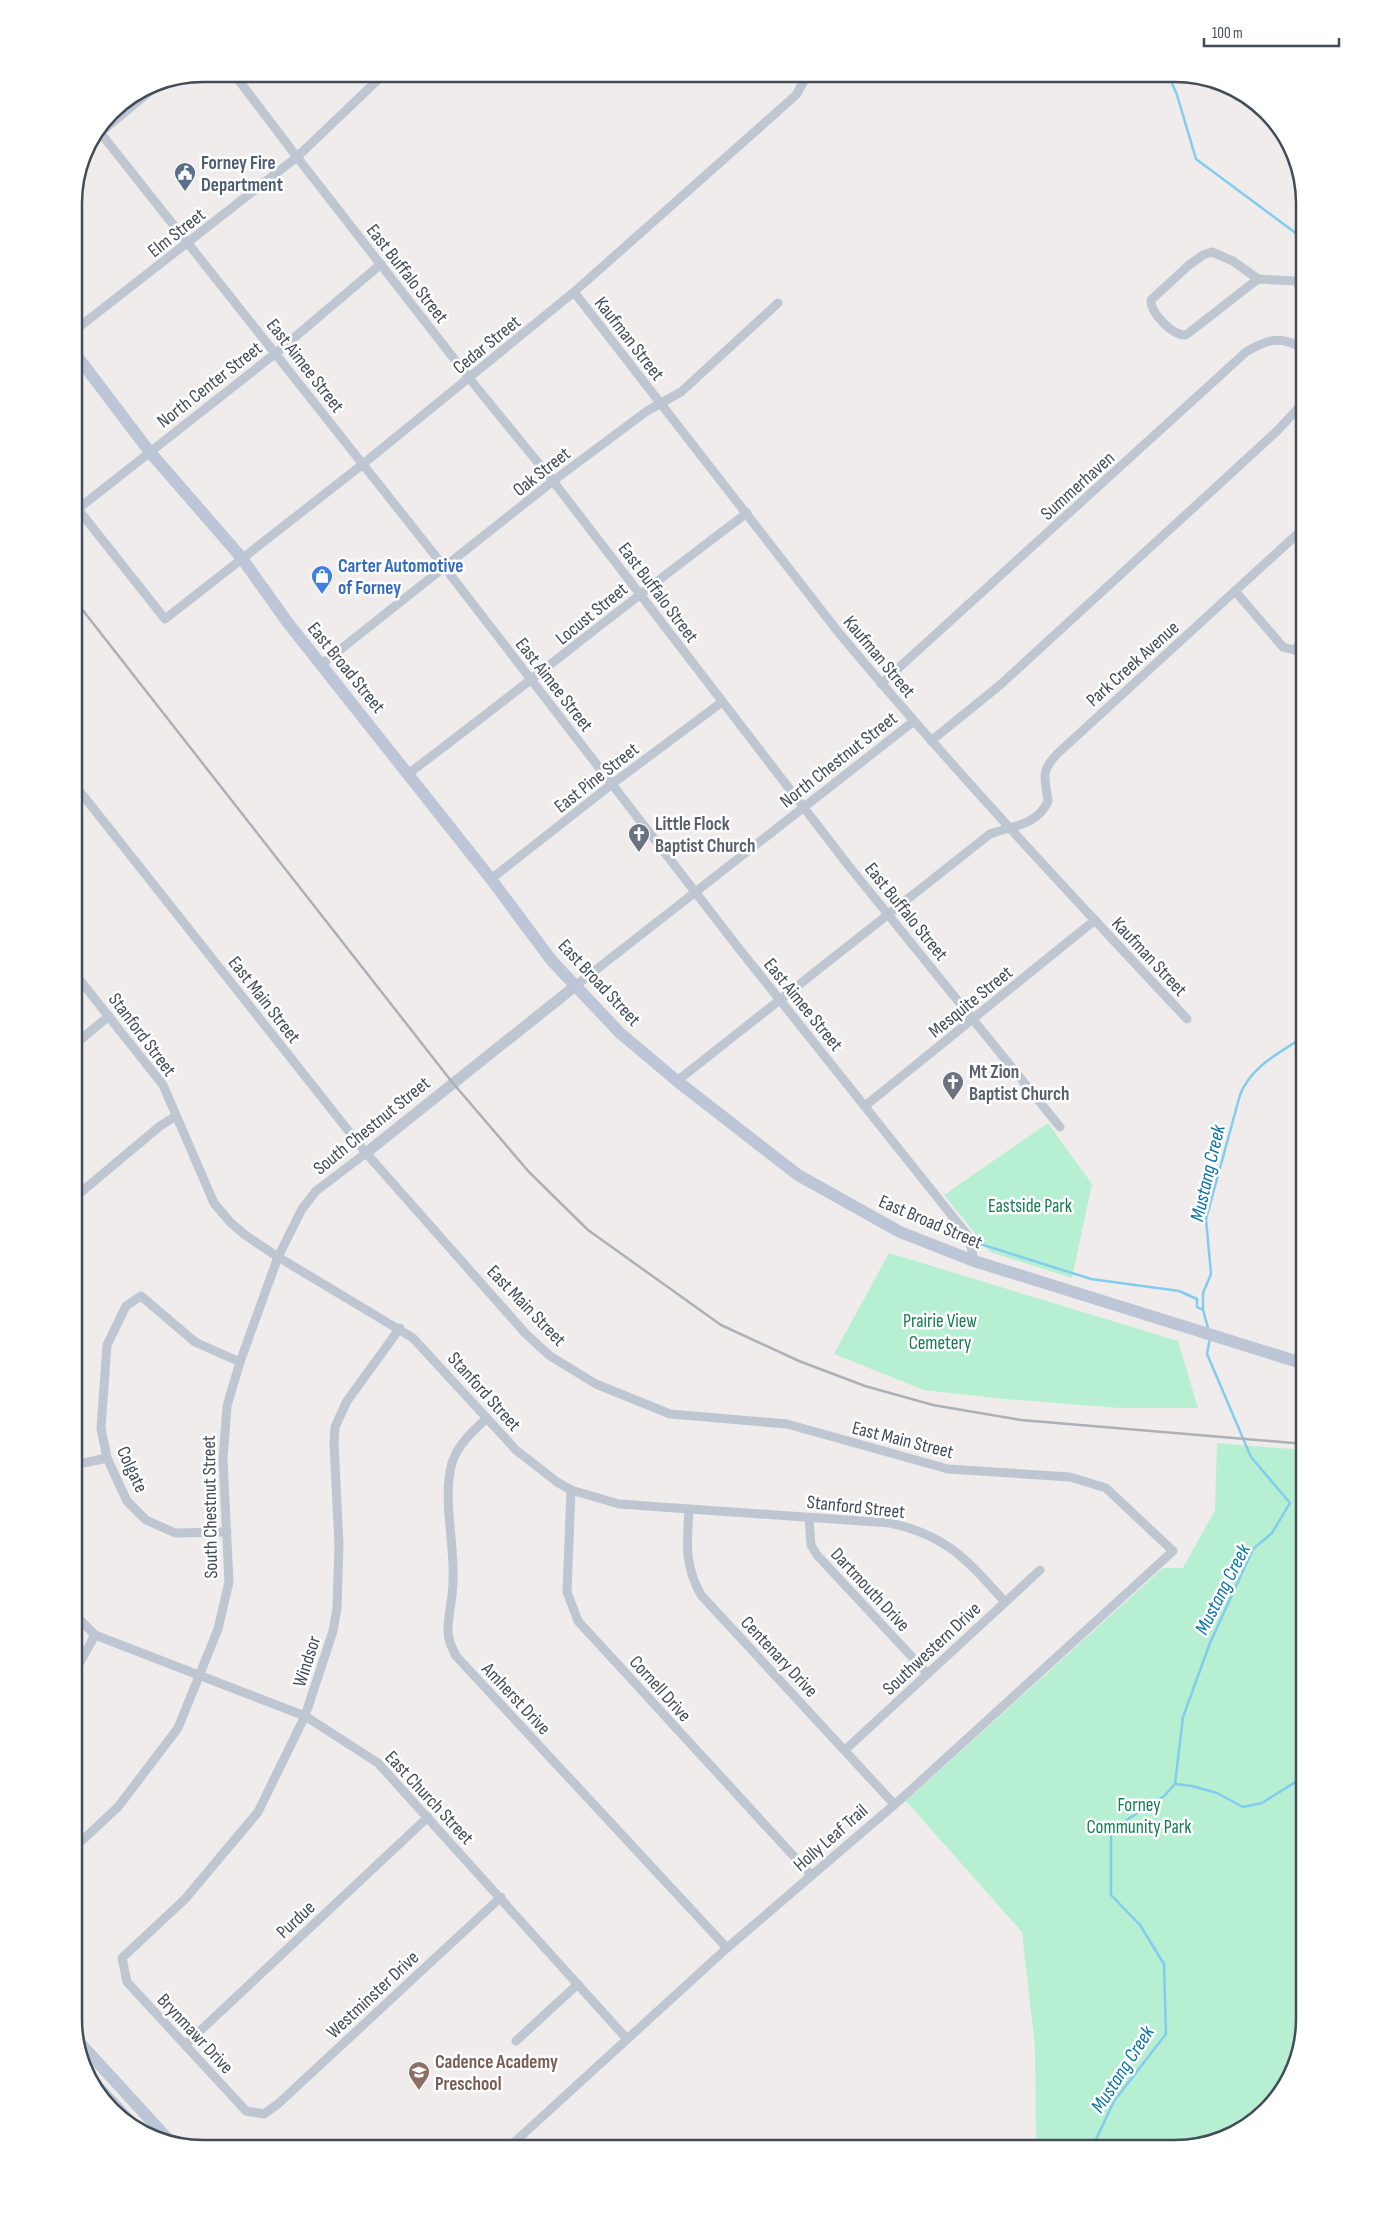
<svg xmlns="http://www.w3.org/2000/svg" width="1379" height="2222" font-family="'Sofia Sans Condensed',sans-serif">
  <rect width="100%" height="100%" fill="#efeceb"/>
  <g fill="#b7efd3">
    <polygon points="1048,1123 1092,1184 1072,1278 990,1252 944,1195"/>
    <polygon points="889,1253 1178,1341 1198,1408 1119,1408 1005,1399 924,1390 834,1354"/>
    <polygon points="1217,1443 1305,1450 1305,2018 1283,2090 1233,2135 1175,2148 1036,2148 1035,2047 1022,1932 906,1801 1163,1568 1183,1568 1215,1510"/>
  </g>
  <g fill="none" stroke-linecap="round" stroke-linejoin="round">
    <g stroke="#82ccee" stroke-width="2.5">
      <polyline points="1168,74 1177,95 1196,159 1305,240"/>
      <polyline points="977,1243 1091,1279 1179,1291 1197,1299 1197,1307 1203,1310"/>
      <path d="M 1208,1328 L 1203,1310 L 1203,1293 L 1211,1274 L 1206,1219 L 1240,1095 C 1251,1066 1281,1052 1305,1036"/>
      <polyline points="1175,1784 1192,1786 1217,1793 1243,1807 1262,1803 1305,1776"/>
      <polyline points="1092,2148 1114,2101 1166,2034 1164,1964 1140,1925 1111,1895 1111,1830 1164,1796 1175,1784 1183,1717 1210,1643 1253,1549 1272,1533 1290,1503 1251,1457 1207,1354 1210,1338"/>
    </g>
    <g stroke="#bec6d2" stroke-width="9">
      <polyline points="234,74 297,157 469,378 553,481 848,865 1060,1127"/>
      <polyline points="99,131 445,568 740,950 969,1237 974,1261"/>
      <polyline points="96,136 161,82"/>
      <path d="M 1258,279 L 1186,335 C 1173,336 1150,313 1151,300 L 1189,265 L 1203,255 L 1212,252 L 1233,261 L 1258,279 L 1295,281 L 1305,290"/>
      <path d="M 574,292 L 839,633 C 950,766 1069,893 1187,1019"/>
      <polyline points="74,331 297,157 384,74"/>
      <polyline points="74,504 165,619 363,464 574,292 796,95 808,74"/>
      <polyline points="74,512 276,353 381,264"/>
      <polyline points="1235,591 1283,647 1294,650 1305,639"/>
      <polyline points="322,664 553,481 647,411 681,392 778,303"/>
      <path d="M 881,684 L 1246,352 C 1267,339 1282,335 1303,349 L 1305,347"/>
      <polyline points="931,741 1000,685 1276,432 1305,401"/>
      <path d="M 408,774 C 522,688 632,599 747,513"/>
      <polyline points="74,784 366,1153 526,1334 550,1356 596,1384 670,1414 787,1424 948,1469 1070,1477 1106,1488 1173,1551 901,1799 727,1948 508,2148"/>
      <polyline points="491,879 612,784 722,702"/>
      <path d="M 74,976 L 79,979 L 163,1085 L 214,1203 L 230,1222 L 245,1235 L 278,1257 L 413,1338 L 516,1450 L 557,1482 L 571,1490 L 619,1504 L 890,1523 C 947,1535 968,1561 1005,1602"/>
      <polyline points="574,987 914,721"/>
      <polyline points="74,1045 109,1016"/>
      <path d="M 677,1081 L 990,834 C 1012,826 1038,825 1048,801 C 1045,778 1040,772 1057,754 L 1305,527"/>
      <polyline points="865,1106 1095,920"/>
      <polyline points="74,1198 160,1126 176,1116"/>
      <polyline points="400,1328 347,1401 335,1427 334,1444 339,1544 337,1608 333,1631 305,1716 258,1812 185,1899 122,1958 127,1982 246,2111 264,2114 278,2104 501,1897"/>
      <path d="M 487,1418 C 473,1431 458,1444 452,1463 C 442,1498 455,1544 453,1581 C 453,1598 448,1614 448,1631 C 448,1640 452,1648 456,1656 L 727,1948"/>
      <polyline points="74,1465 107,1458"/>
      <polyline points="571,1490 567,1592 578,1621 811,1875"/>
      <path d="M 689,1510 C 687,1544 684,1564 701,1595 L 894,1804"/>
      <polyline points="809,1518 811,1545 817,1555 927,1673"/>
      <polyline points="227,1532 175,1533 146,1520 127,1501 107,1458 101,1428 107,1345 126,1306 141,1296 195,1342 240,1362"/>
      <polyline points="74,1614 95,1635 305,1716 378,1763 627,2039"/>
      <polyline points="74,1673 95,1635"/>
      <polyline points="845,1750 1040,1570"/>
      <polyline points="74,1848 118,1807 178,1728 218,1629 229,1582 223,1460 227,1406 240,1362 278,1257 302,1209 316,1191 366,1153"/>
      <polyline points="516,2041 578,1984"/>
      <polyline points="185,2045 428,1817"/>
    </g>
    <polyline stroke="#bec6d2" stroke-width="11" points="366,1153 574,987"/>
    <g stroke="#bdc6d6" stroke-width="12">
      <polyline points="74,352 149,451 241,557 288,623 491,879 552,961 620,1033 677,1081 798,1175 900,1232 974,1261 1305,1364"/>
      <polyline points="79,2042 167,2138"/>
      <polyline points="87,2075 136,2128"/>
    </g>
    <polyline stroke="#adb0b7" stroke-width="2.5" points="74,599 452,1082 529,1172 588,1230 721,1325 799,1361 865,1386 933,1405 1021,1420 1305,1444"/>
  </g>
  <defs>
    <g id="civic-pin" transform="scale(1.125)"><path d="M0 17L-7.5 6A9.5 9.5 0 1 1 7.5 6Z" fill="#5c6f8a" stroke="#fff"/><path d="M-.6-6.5H3V-4.5H.6V-3L4-1V1h2V6H-6V1h2V-1L-.6-3ZM-1.2 2.5V6h2.4V2.5Z" fill="#fff"/></g>
    <g id="shop-pin" transform="scale(1.125)"><path d="M0 17L-7.5 6A9.5 9.5 0 1 1 7.5 6Z" fill="#3f7fe0" stroke="#fff"/><path d="M-5-2.5h2.3a2.7 3.5 0 0 1 5.4 0H5L5.5 6h-11ZM-1.5-2.5h3a1.5 2.3 0 0 0-3 0Z" fill="#fff"/></g>
    <g id="church-pin" transform="scale(1.125)"><path d="M0 17L-7.5 6A9.5 9.5 0 1 1 7.5 6Z" fill="#6b7280" stroke="#fff"/><path d="M-1.2-6h2.4v3.5h3.3v2.4h-3.3V6h-2.4V-.1h-3.3v-2.4h3.3Z" fill="#fff"/></g>
    <g id="school-pin" transform="scale(1.125)"><path d="M0 17L-7.5 6A9.5 9.5 0 1 1 7.5 6Z" fill="#8d6e63" stroke="#fff"/><path d="M0-5L7-2L0 1L-7-2ZM-4 1L0 2.5L4 1V4Q0 6-4 4Z" fill="#fff"/></g>
  </defs>
  <g fill-rule="evenodd">
    <use href="#civic-pin" x="185" y="173"/>
    <use href="#shop-pin" x="322" y="576"/>
    <use href="#church-pin" x="639" y="834"/>
    <use href="#church-pin" x="953" y="1082"/>
    <use href="#school-pin" x="419" y="2072"/>
  </g>
  <g text-anchor="middle" stroke-width="5" stroke-linejoin="round" paint-order="stroke">
    <g font-size="19" font-weight="bold" fill="#4e5e75" stroke="#fff" text-anchor="start">
      <text x="201" y="169">Forney Fire<tspan x="201" dy="22">Department</tspan></text>
    </g>
    <g font-size="19" fill="#434d59" stroke="#fff">
      <text transform="translate(176 232) rotate(-38)" y="7">Elm Street</text>
      <text transform="translate(408 273) rotate(52)" y="7">East Buffalo Street</text>
      <text transform="translate(630 338) rotate(52)" y="7">Kaufman Street</text>
      <text transform="translate(486 344) rotate(-39)" y="7">Cedar Street</text>
      <text transform="translate(306 365) rotate(52)" y="7">East Aimee Street</text>
      <text transform="translate(209 384) rotate(-38)" y="7">North Center Street</text>
      <text transform="translate(541 471) rotate(-38)" y="7">Oak Street</text>
      <text transform="translate(1077 485) rotate(-42)" y="7">Summerhaven</text>
      <text transform="translate(659 592) rotate(53)" y="7">East Buffalo Street</text>
      <text transform="translate(591 613) rotate(-39)" y="7">Locust Street</text>
      <text transform="translate(880 656) rotate(50)" y="7">Kaufman Street</text>
      <text transform="translate(1132 663) rotate(-42)" y="7">Park Creek Avenue</text>
      <text transform="translate(347 667) rotate(51)" y="7">East Broad Street</text>
      <text transform="translate(555 684) rotate(52)" y="7">East Aimee Street</text>
      <text transform="translate(838 759) rotate(-38)" y="7">North Chestnut Street</text>
      <text transform="translate(596 777) rotate(-38)" y="7">East Pine Street</text>
      <text transform="translate(907 911) rotate(51)" y="7">East Buffalo Street</text>
      <text transform="translate(1150 956) rotate(47)" y="7">Kaufman Street</text>
      <text transform="translate(600 982) rotate(47)" y="7">East Broad Street</text>
      <text transform="translate(265 999) rotate(52)" y="7">East Main Street</text>
      <text transform="translate(970 1001) rotate(-39)" y="7">Mesquite Street</text>
      <text transform="translate(804 1004) rotate(51)" y="7">East Aimee Street</text>
      <text transform="translate(143 1034) rotate(53)" y="7">Stanford Street</text>
      <text transform="translate(371 1125) rotate(-39)" y="7">South Chestnut Street</text>
      <text transform="translate(931 1221) rotate(23)" y="7">East Broad Street</text>
      <text transform="translate(527 1305) rotate(46)" y="7">East Main Street</text>
      <text transform="translate(485 1391) rotate(48)" y="7">Stanford Street</text>
      <text transform="translate(903 1439) rotate(14)" y="7">East Main Street</text>
      <text transform="translate(133 1469) rotate(65)" y="7">Colgate</text>
      <text transform="translate(856 1506) rotate(6)" y="7">Stanford Street</text>
      <text transform="translate(209 1507) rotate(-91)" y="7">South Chestnut Street</text>
      <text transform="translate(871 1589) rotate(47)" y="7">Dartmouth Drive</text>
      <text transform="translate(931 1648) rotate(-43)" y="7">Southwestern Drive</text>
      <text transform="translate(780 1656) rotate(47)" y="7">Centenary Drive</text>
      <text transform="translate(306 1661) rotate(-72)" y="7">Windsor</text>
      <text transform="translate(661 1688) rotate(48)" y="7">Cornell Drive</text>
      <text transform="translate(517 1698) rotate(47)" y="7">Amherst Drive</text>
      <text transform="translate(430 1797) rotate(47)" y="7">East Church Street</text>
      <text transform="translate(830 1837) rotate(-41)" y="7">Holly Leaf Trail</text>
      <text transform="translate(295 1919) rotate(-43)" y="7">Purdue</text>
      <text transform="translate(372 1994) rotate(-43)" y="7">Westminster Drive</text>
      <text transform="translate(196 2033) rotate(47)" y="7">Brynmawr Drive</text>
    </g>
    <g font-size="19" font-weight="bold" fill="#366cbe" stroke="#fff" text-anchor="start">
      <text x="338" y="572">Carter Automotive<tspan x="338" dy="22">of Forney</tspan></text>
    </g>
    <g font-size="19" font-weight="bold" fill="#5b616d" stroke="#fff" text-anchor="start">
      <text x="655" y="830">Little Flock<tspan x="655" dy="22">Baptist Church</tspan></text>
      <text x="969" y="1078">Mt Zion<tspan x="969" dy="22">Baptist Church</tspan></text>
    </g>
    <g font-size="19" fill="#137c53" stroke="#fff">
      <text x="1030" y="1212">Eastside Park</text>
      <text x="940" y="1327">Prairie View<tspan x="940" dy="22">Cemetery</tspan></text>
      <text x="1139" y="1811">Forney<tspan x="1139" dy="22">Community Park</tspan></text>
    </g>
    <g font-size="19" font-weight="bold" fill="#785e54" stroke="#fff" text-anchor="start">
      <text x="435" y="2068">Cadence Academy<tspan x="435" dy="22">Preschool</tspan></text>
    </g>
    <g font-size="20" font-style="italic" fill="#0775a9" stroke="#fff">
      <text transform="translate(1207 1173) rotate(-77)" y="7">Mustang Creek</text>
      <text transform="translate(1222 1589) rotate(-63)" y="7">Mustang Creek</text>
      <text transform="translate(1122 2069) rotate(-57)" y="7">Mustang Creek</text>
    </g>
  </g>
  <path d="M0 0H1379V2222H0ZM203 82H1175A121 121 0 0 1 1296 203V2019A121 121 0 0 1 1175 2140H203A121 121 0 0 1 82 2019V203A121 121 0 0 1 203 82Z" fill="#fff" fill-rule="evenodd"/>
  <path fill="none" stroke="#434d59" stroke-width="2.5" d="M203 82H1175A121 121 0 0 1 1296 203V2019A121 121 0 0 1 1175 2140H203A121 121 0 0 1 82 2019V203A121 121 0 0 1 203 82Z"/>
  <path d="M1204 38v8h135v-8" fill="none" stroke="#434d59" stroke-width="2.5"/>
  <text x="1212" y="38" font-size="15" fill="#434d59" stroke="#ffffff" stroke-width="4" paint-order="stroke">100 m</text>
</svg>
